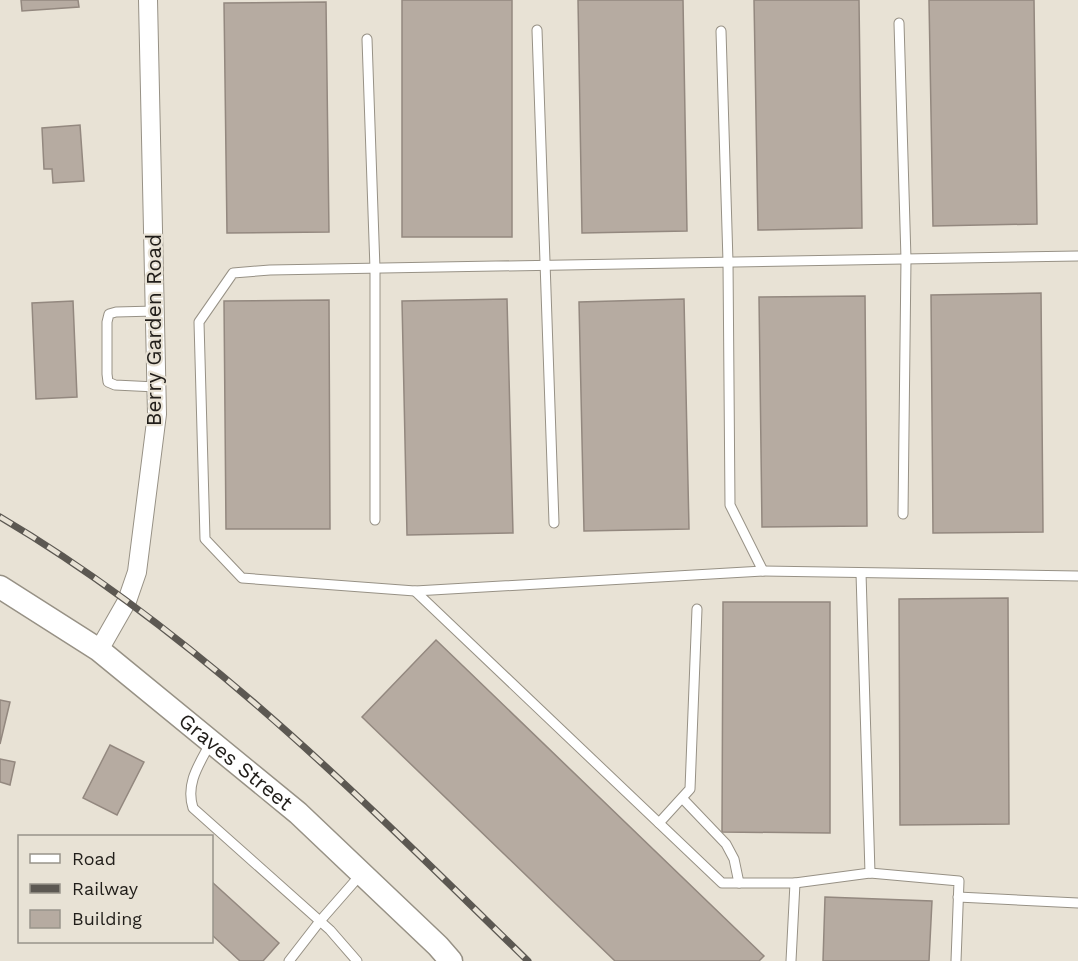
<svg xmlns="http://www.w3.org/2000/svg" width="1078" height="961" font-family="'Work Sans',sans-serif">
  <rect width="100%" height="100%" fill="#e8e2d5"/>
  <g fill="#b6aba1" stroke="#93887f" stroke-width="1.5">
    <polygon points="21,0 78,0 79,7 22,11"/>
    <rect x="402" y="0" width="110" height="237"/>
    <polygon points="578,0 683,0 687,231 582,233"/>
    <polygon points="754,0 859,0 862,228 758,230"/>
    <polygon points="929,0 1034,0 1037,224 933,226"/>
    <polygon points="326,2 329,232 227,233 224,3"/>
    <polygon points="80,125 84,181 53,183 52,169 44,169 42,128"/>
    <polygon points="1041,293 1043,532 933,533 931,295"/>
    <polygon points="865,296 867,526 762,527 759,297"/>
    <polygon points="507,299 513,533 407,535 402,301"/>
    <polygon points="684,299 689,529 584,531 579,302"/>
    <polygon points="329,300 330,529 226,529 224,301"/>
    <polygon points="73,301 77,397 36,399 32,303"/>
    <polygon points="1008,598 1009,824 900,825 899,599"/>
    <polygon points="723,602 830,602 830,833 722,832"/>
    <polygon points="436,640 764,956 759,961 615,961 362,717"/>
    <polygon points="0,700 10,702 0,744"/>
    <polygon points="110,745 144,762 117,815 83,798"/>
    <polygon points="0,759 15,762 10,785 0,782"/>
    <polygon points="212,882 279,943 263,961 240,961 212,935"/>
    <polygon points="825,897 932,901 929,961 823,961"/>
  </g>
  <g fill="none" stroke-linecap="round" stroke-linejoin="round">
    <g stroke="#979185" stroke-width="11">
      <g id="service">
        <polyline points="899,23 906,259 903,514"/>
        <polyline points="537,30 554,523"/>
        <polyline points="721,31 728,262 730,505 763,571"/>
        <polyline points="367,39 375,269 375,520"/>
        <polyline points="1078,256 270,270 233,273 199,322 205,539 242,578 415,591 763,571 1078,576"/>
        <polyline points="155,311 116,312 109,314 107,322 107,374 108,382 115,385 156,387"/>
        <polyline points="861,573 870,873"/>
        <polyline points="415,591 722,883 795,883 870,873 959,881 956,961"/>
        <path d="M 211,742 C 200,763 185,783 193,808 L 330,930 L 357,961"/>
        <polyline points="683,799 726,844 734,859 739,883"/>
        <polyline points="659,823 690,789 697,609"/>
        <polyline points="958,897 1078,903"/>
        <polyline points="289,961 320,921 362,873"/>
        <polyline points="791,961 795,883"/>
      </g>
    </g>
    <g stroke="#979185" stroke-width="20">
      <polyline id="minor" points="99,650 127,601 137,572 157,414 148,0"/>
    </g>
    <g stroke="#979185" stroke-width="25">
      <g id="tertiary">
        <path id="s1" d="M 0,587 L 99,650 L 298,813 L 438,946 L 451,961"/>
      </g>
    </g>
    <use href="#service" stroke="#fff" stroke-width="9"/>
    <use href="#minor" stroke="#fff" stroke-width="18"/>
    <use href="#tertiary" stroke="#fff" stroke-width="22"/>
    <g stroke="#5c5852" stroke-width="7">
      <path id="rail" d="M 0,517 C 200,635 363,800 528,961"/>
    </g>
    <use href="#rail" stroke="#e8e2d5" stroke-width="4.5" stroke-dasharray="14" stroke-linecap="butt"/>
  </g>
  <g text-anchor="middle" stroke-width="4.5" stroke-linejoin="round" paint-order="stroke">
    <g font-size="21" fill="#211e1a" stroke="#e8e2d5">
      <text transform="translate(154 330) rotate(-90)" y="7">Berry Garden Road</text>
      <text dy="7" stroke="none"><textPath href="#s1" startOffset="294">Graves Street</textPath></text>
    </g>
  </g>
  <rect x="18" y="835" width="195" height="108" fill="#e8e2d5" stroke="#98948a" stroke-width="1.5"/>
  <rect x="30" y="854" width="30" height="9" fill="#ffffff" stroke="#98948a" stroke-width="1.5"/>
  <text x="72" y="865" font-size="18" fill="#211e1a">Road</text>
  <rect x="30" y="884" width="30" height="9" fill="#5c5852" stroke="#98948a" stroke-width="1.5"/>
  <text x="72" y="895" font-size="18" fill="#211e1a">Railway</text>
  <rect x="30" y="910" width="30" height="18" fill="#b6aba1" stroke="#98948a" stroke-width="1.5"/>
  <text x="72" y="925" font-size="18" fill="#211e1a">Building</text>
</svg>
